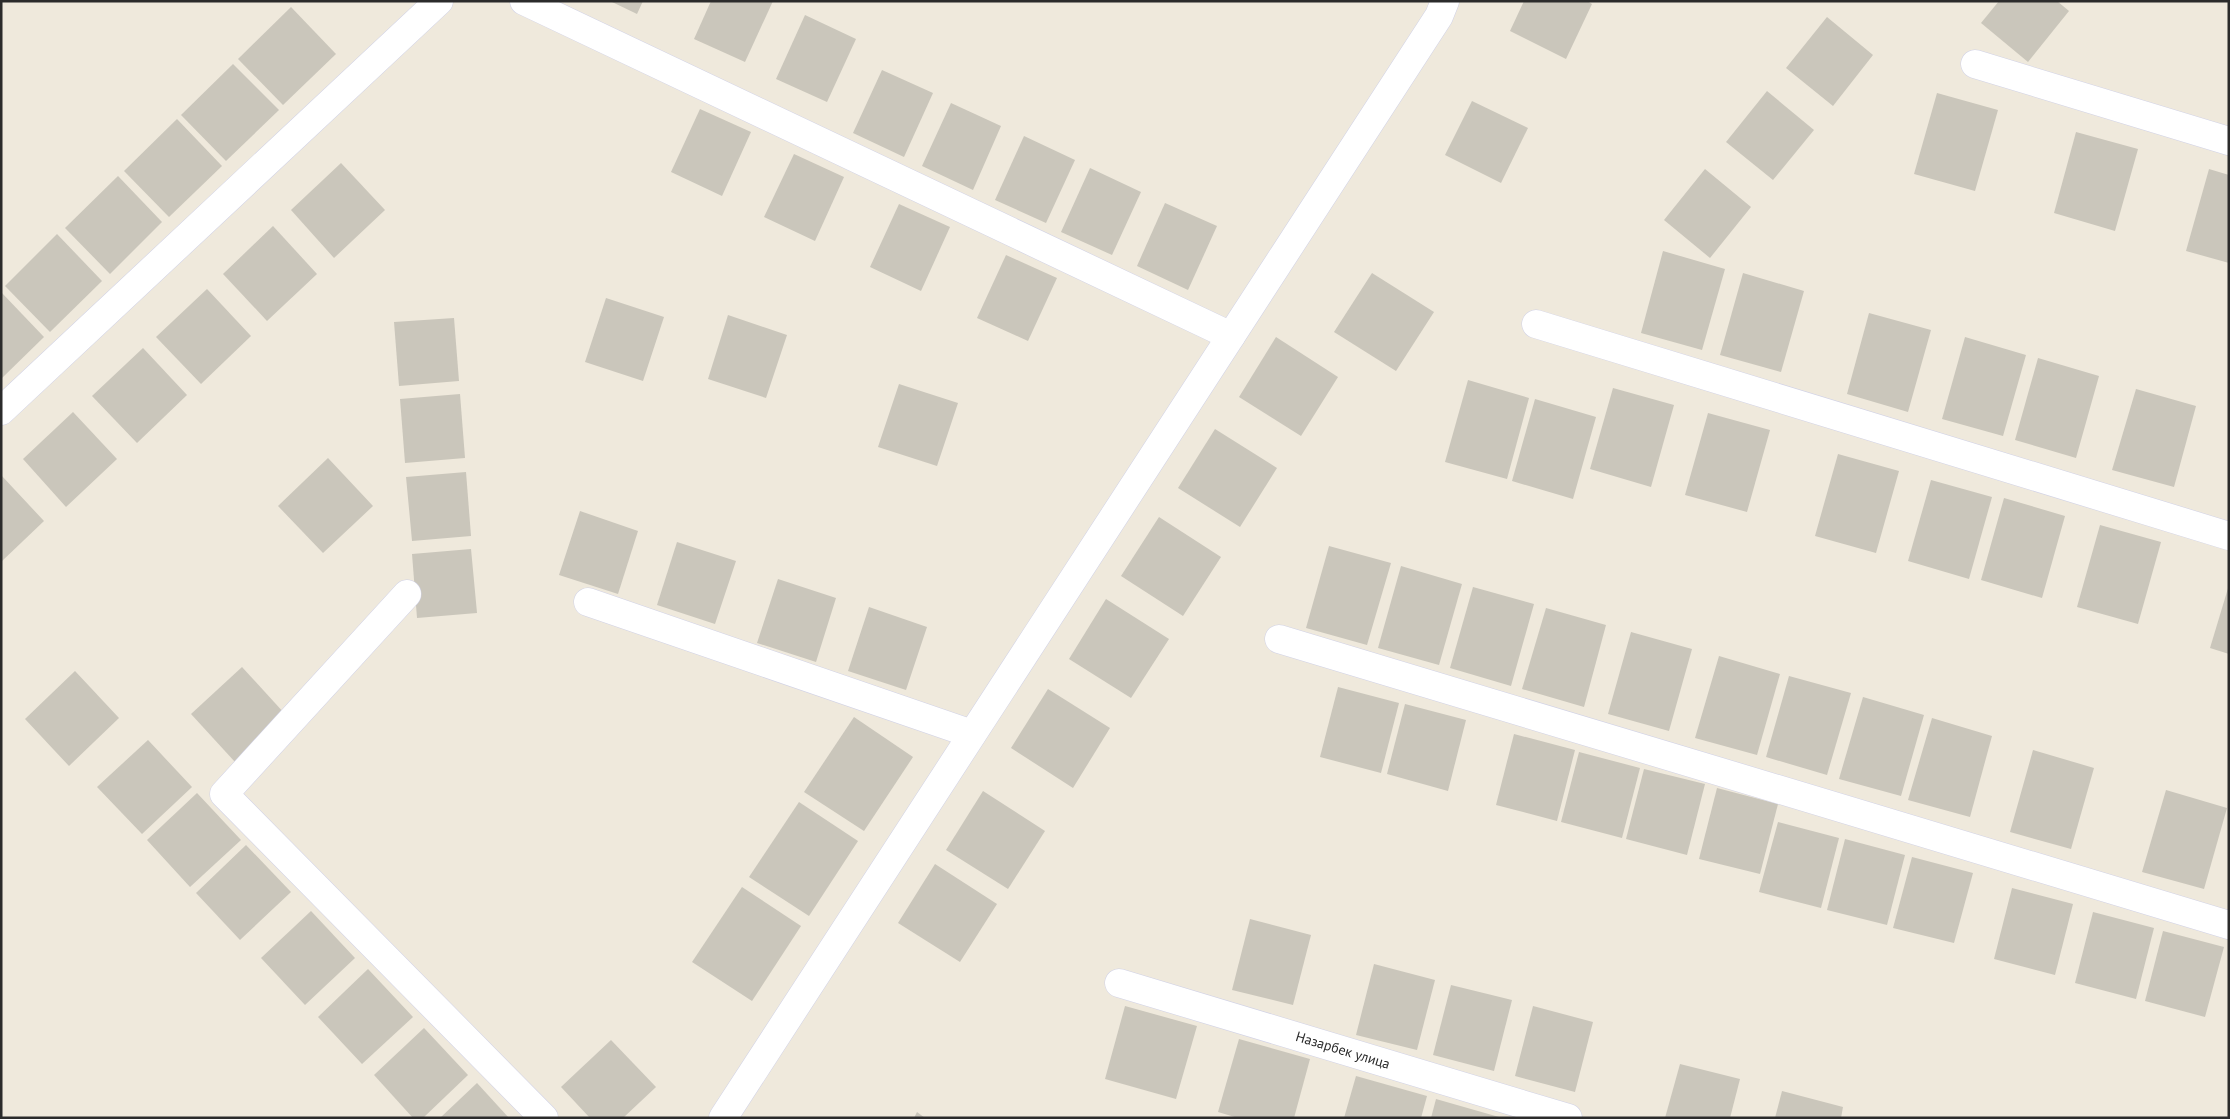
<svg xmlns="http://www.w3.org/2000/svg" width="2230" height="1119" font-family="'PT Sans',sans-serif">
  <rect width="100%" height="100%" fill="#efe9dc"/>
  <g fill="#cac6bb">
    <polygon points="610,1 643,1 637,14"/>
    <polygon points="711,1 773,1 745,62 694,39"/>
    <polygon points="1524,1 1587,1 1592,4 1566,59 1510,31"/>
    <polygon points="1999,1 2057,1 2069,11 2028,62 1981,23"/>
    <polygon points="291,7 336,54 283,105 238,59"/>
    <polygon points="805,15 856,39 827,102 776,79"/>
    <polygon points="1827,17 1873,55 1833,106 1786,68"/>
    <polygon points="233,64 279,110 226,161 181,115"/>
    <polygon points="882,70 933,93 904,157 853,133"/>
    <polygon points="1767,91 1814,130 1773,180 1726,142"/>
    <polygon points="1937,93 1998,110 1975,191 1914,174"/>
    <polygon points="1472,101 1528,128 1501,183 1445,155"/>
    <polygon points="951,103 1001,126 973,190 922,166"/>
    <polygon points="700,109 751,132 722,196 671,172"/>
    <polygon points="177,119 222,166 169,217 124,171"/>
    <polygon points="2076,132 2138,149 2115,231 2054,213"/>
    <polygon points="1024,136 1075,160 1046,223 995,200"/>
    <polygon points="794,154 844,177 815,241 764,217"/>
    <polygon points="341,163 385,210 334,258 291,210"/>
    <polygon points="1090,168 1141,192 1112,255 1061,232"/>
    <polygon points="1705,169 1751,207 1710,258 1664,220"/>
    <polygon points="2209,169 2229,175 2229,263 2186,251"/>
    <polygon points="118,176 162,222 110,274 65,228"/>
    <polygon points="1165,203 1217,226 1188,290 1137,266"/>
    <polygon points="899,204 950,227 921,291 870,267"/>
    <polygon points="273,226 317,274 267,321 223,274"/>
    <polygon points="57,234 102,281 50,332 5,286"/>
    <polygon points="1663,251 1725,269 1702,350 1641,333"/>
    <polygon points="1006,255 1057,278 1028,341 977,318"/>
    <polygon points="1372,273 1434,312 1396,371 1334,332"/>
    <polygon points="1743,273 1804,291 1781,372 1720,355"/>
    <polygon points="207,289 251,336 201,384 156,337"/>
    <polygon points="1,292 44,337 1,379"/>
    <polygon points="606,298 664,317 643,381 585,362"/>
    <polygon points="1869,313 1931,330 1908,412 1847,394"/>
    <polygon points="728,315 787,335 766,398 708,379"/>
    <polygon points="454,318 459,381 399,386 394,322"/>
    <polygon points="1276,337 1338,377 1301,436 1239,397"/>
    <polygon points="1965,337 2026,355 2003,436 1942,419"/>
    <polygon points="143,348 187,395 137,443 92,396"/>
    <polygon points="2038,358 2099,376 2076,458 2015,440"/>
    <polygon points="1468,380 1529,398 1507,479 1445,462"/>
    <polygon points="899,384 958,403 937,466 878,447"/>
    <polygon points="1613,388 1674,405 1651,487 1590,469"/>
    <polygon points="2136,389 2196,406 2174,487 2112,470"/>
    <polygon points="460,394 465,458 405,463 400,399"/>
    <polygon points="1535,399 1596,417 1573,499 1512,481"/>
    <polygon points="73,412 117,459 66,507 23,459"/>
    <polygon points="1708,413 1770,430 1747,512 1685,495"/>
    <polygon points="1215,429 1277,468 1240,527 1178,488"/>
    <polygon points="1838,454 1899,471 1876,553 1815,536"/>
    <polygon points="328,458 373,506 323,553 278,506"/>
    <polygon points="466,472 471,536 412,541 406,477"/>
    <polygon points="1,475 44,521 1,562"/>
    <polygon points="1931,480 1992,497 1969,579 1908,561"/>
    <polygon points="2004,498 2065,516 2042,598 1981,580"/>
    <polygon points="580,511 638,531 618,594 559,575"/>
    <polygon points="1159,517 1221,557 1183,616 1121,576"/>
    <polygon points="2100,525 2161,542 2138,624 2077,607"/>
    <polygon points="677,542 736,561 715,624 657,605"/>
    <polygon points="1329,546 1391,563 1367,645 1306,628"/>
    <polygon points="471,549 477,613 417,618 412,554"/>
    <polygon points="1401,566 1462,584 1439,665 1378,648"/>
    <polygon points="778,579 836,598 816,662 757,643"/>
    <polygon points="2229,585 2229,654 2210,648"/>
    <polygon points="1473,587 1534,604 1511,686 1450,668"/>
    <polygon points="1106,599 1169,639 1131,698 1069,659"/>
    <polygon points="869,607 927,627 906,690 848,671"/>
    <polygon points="1546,608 1606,625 1584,707 1522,689"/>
    <polygon points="1631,632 1692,649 1669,731 1608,714"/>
    <polygon points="1719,656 1780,674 1757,755 1695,738"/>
    <polygon points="242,667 285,714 235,762 191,714"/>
    <polygon points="75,671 119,718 69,766 25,719"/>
    <polygon points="1789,676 1851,693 1827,775 1766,757"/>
    <polygon points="1338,687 1399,703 1381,773 1320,757"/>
    <polygon points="1048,689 1110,728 1073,788 1011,748"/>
    <polygon points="1863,697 1924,715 1901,796 1839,779"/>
    <polygon points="1405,704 1466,720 1448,791 1387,774"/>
    <polygon points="854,717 913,757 864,831 804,792"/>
    <polygon points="1932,718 1992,736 1970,817 1908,800"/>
    <polygon points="1514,734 1575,750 1557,821 1496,805"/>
    <polygon points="148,740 192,787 142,834 97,787"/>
    <polygon points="2033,750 2094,768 2071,849 2010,832"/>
    <polygon points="1579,752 1640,768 1622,838 1561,822"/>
    <polygon points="1644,769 1705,784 1687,855 1626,839"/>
    <polygon points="1717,788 1778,804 1760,874 1699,859"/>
    <polygon points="2166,790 2227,808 2204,889 2142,872"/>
    <polygon points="983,791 1045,831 1008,889 946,850"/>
    <polygon points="197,793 241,840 190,887 147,840"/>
    <polygon points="799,802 858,841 809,916 749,877"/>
    <polygon points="1778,822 1839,838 1821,908 1759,892"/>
    <polygon points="1845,839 1905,855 1887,925 1827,910"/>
    <polygon points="246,845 291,892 240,940 196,893"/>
    <polygon points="1912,857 1973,873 1954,943 1893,928"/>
    <polygon points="935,864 997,904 960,962 898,923"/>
    <polygon points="742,887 801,926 752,1001 692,962"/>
    <polygon points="2012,888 2073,904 2055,975 1994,959"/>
    <polygon points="311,911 355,958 305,1005 261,958"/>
    <polygon points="2093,912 2154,928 2136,999 2075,983"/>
    <polygon points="1250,919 1311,935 1293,1005 1232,990"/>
    <polygon points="2163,931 2224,947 2205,1017 2145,1001"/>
    <polygon points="1374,964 1435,980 1417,1050 1356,1035"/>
    <polygon points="368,969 413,1017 362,1064 318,1017"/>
    <polygon points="1451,985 1512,1000 1494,1071 1433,1055"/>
    <polygon points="1125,1006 1197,1026 1176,1099 1105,1079"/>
    <polygon points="1533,1006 1593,1022 1575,1092 1515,1076"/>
    <polygon points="424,1028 468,1075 423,1118 413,1118 374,1075"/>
    <polygon points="1239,1039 1310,1059 1294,1118 1238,1118 1218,1112"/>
    <polygon points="611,1040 656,1087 623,1118 590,1118 561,1087"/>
    <polygon points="1680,1064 1740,1079 1730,1118 1665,1118"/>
    <polygon points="1356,1076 1427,1096 1421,1118 1344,1118"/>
    <polygon points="477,1083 509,1118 440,1118"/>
    <polygon points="1782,1091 1843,1107 1841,1118 1775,1118"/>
    <polygon points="1436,1099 1499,1117 1498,1118 1431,1118"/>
    <polygon points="917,1112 925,1118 914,1118"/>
  </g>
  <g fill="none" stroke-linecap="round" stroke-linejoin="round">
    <g stroke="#d1d2e6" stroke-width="29">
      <g id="minor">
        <polyline points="524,1 1231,336"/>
        <polyline points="1975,64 2229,141"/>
        <polyline points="1536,324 2229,536"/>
        <polyline points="1,411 439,1"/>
        <polyline points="407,594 224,794 544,1118"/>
        <polyline points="588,602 972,734"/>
        <polyline points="1279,639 2229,925"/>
        <polyline points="1119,983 1568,1118"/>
        <polyline points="723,1118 1439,16 1445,1"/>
      </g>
    </g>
    <use href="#minor" stroke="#fff" stroke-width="28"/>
  </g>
  <g text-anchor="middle" stroke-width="4.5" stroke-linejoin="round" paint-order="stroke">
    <g font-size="14" fill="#2b2b2b" stroke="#fff">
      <text transform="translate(1343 1050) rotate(17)" y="5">Назарбек улица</text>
    </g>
  </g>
  <rect width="2230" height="1119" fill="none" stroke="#2b2b2b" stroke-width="5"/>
</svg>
